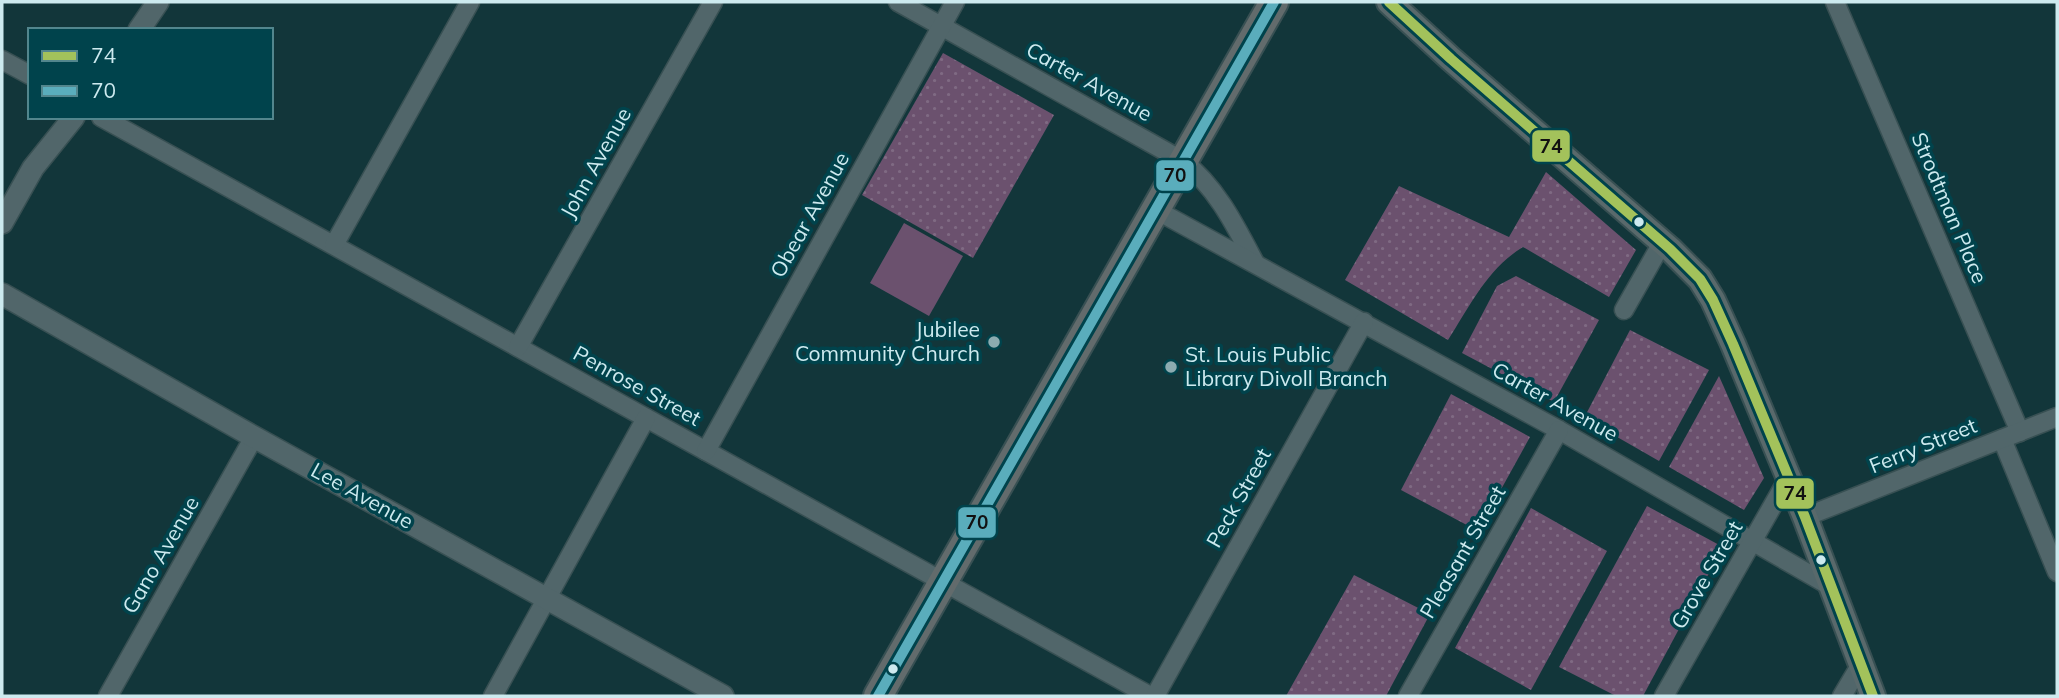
<svg xmlns="http://www.w3.org/2000/svg" width="2059" height="698" font-family="Mulish,sans-serif">
  <defs>
    <pattern id="grass-dots" width="8" height="8" patternUnits="userSpaceOnUse" patternTransform="scale(1.75)"><rect width="8" height="8" fill="#6b516e"/><path d="M2 2h.1M6 6h.1" fill="none" stroke="#7f6a83" stroke-width="1.8" stroke-linecap="round"/></pattern>
  </defs>
  <rect width="100%" height="100%" fill="#12363a"/>
  <g fill="url(#grass-dots)">
    <polygon points="943,53 1054,115 973,258 862,195"/>
    <path d="M 1546,172 L 1636,250 L 1609,297 L 1523,247 C 1487,269 1470,306 1448,340 L 1345,280 L 1399,186 L 1509,237 Z"/>
    <polygon points="1516,276 1599,320 1554,402 1462,353 1497,286"/>
    <polygon points="1630,330 1709,370 1659,461 1584,418"/>
    <polygon points="1719,376 1764,478 1744,510 1669,467"/>
    <polygon points="1451,394 1530,437 1478,531 1401,490"/>
    <polygon points="1647,506 1723,547 1643,696 1616,696 1559,667"/>
    <polygon points="1531,508 1607,551 1531,690 1455,648"/>
    <polygon points="1354,575 1430,614 1386,696 1286,696"/>
  </g>
  <polygon fill="#6b516e" points="904,223 963,256 929,316 870,283"/>
  <g fill="none" stroke-linecap="round" stroke-linejoin="round">
    <g stroke="#385053" stroke-width="21">
      <g id="minor">
        <path d="M 898,2 L 1183,161 C 1217,188 1235,225 1255,263"/>
        <polyline points="1835,2 2020,432"/>
        <polyline points="2,60 30,75"/>
        <polyline points="101,117 1150,696"/>
        <polyline points="1156,210 1559,430 1830,586"/>
        <polyline points="334,245 470,2"/>
        <polyline points="1624,310 1662,243"/>
        <polyline points="518,347 713,2"/>
        <polyline points="2002,439 2057,572"/>
        <polyline points="706,451 955,2"/>
        <polyline points="1805,517 2057,417"/>
        <polyline points="108,696 254,437"/>
        <polyline points="493,696 646,418"/>
        <polyline points="1155,696 1364,322"/>
        <polyline points="1408,696 1559,430"/>
        <polyline points="1664,696 1789,477"/>
        <polyline points="1842,696 1861,664"/>
      </g>
    </g>
    <g stroke="#385053" stroke-width="24">
      <g id="tertiary">
        <polyline points="139,30 158,2"/>
        <polyline points="2,223 33,168 74,117"/>
        <polyline points="2,294 254,437 723,696"/>
      </g>
    </g>
    <g stroke="#385053" stroke-width="28">
      <polyline id="secondary" points="1389,2 1451,59 1670,249 1700,279 1713,300 1733,344 1805,517 1873,696"/>
    </g>
    <g stroke="#385053" stroke-width="32">
      <polyline id="primary" points="878,696 1274,2"/>
    </g>
    <use href="#minor" stroke="#51666a" stroke-width="18"/>
    <use href="#tertiary" stroke="#51666a" stroke-width="21"/>
    <use href="#secondary" stroke="#59696b" stroke-width="24"/>
    <use href="#primary" stroke="#626b6c" stroke-width="28"/>
    <g stroke="#00434c" stroke-width="16">
      <polyline id="bus-1" points="1389,2 1451,59 1670,249 1700,279 1713,300 1733,344 1805,517 1873,696"/>
    </g>
    <g stroke="#00434c" stroke-width="16">
      <polyline id="bus-2" points="878,696 1274,2"/>
    </g>
    <use href="#bus-1" stroke="#a3c25b" stroke-width="10"/>
    <use href="#bus-2" stroke="#5aadbc" stroke-width="10"/>
  </g>
  <g fill="#cdeaef" stroke="#00434c" stroke-width="2.5">
    <circle cx="1639" cy="222" r="6"/>
    <circle cx="1821" cy="560" r="6"/>
    <circle cx="893" cy="669" r="6"/>
  </g>
  <g fill="#8cabb0" stroke="#00434c" stroke-width="2.5">
    <circle cx="994" cy="342" r="7"/>
    <circle cx="1171" cy="367" r="7"/>
  </g>
  <g text-anchor="middle" stroke-width="7" stroke-linejoin="round" paint-order="stroke">
    <g font-size="21" fill="#cdeaef" stroke="#00434c">
      <text transform="translate(1089 82) rotate(29)" y="7">Carter Avenue</text>
      <text transform="translate(596 163) rotate(-61)" y="7">John Avenue</text>
      <text transform="translate(1949 208) rotate(67)" y="7">Strodtman Place</text>
      <text transform="translate(810 215) rotate(-61)" y="7">Obear Avenue</text>
      <text transform="translate(637 386) rotate(29)" y="7">Penrose Street</text>
      <text transform="translate(1555 402) rotate(29)" y="7">Carter Avenue</text>
      <text transform="translate(1923 446) rotate(-22)" y="7">Ferry Street</text>
      <text transform="translate(362 496) rotate(29)" y="7">Lee Avenue</text>
      <text transform="translate(1239 498) rotate(-61)" y="7">Peck Street</text>
      <text transform="translate(1463 552) rotate(-60)" y="7">Pleasant Street</text>
      <text transform="translate(161 555) rotate(-60)" y="7">Gano Avenue</text>
      <text transform="translate(1707 575) rotate(-60)" y="7">Grove Street</text>
    </g>
    <g font-size="21" fill="#cdeaef" stroke="#00434c" text-anchor="end">
      <text x="980" y="337">Jubilee<tspan x="980" dy="24">Community Church</tspan></text>
      <text x="1185" y="362" text-anchor="start">St. Louis Public<tspan x="1185" dy="24">Library Divoll Branch</tspan></text>
    </g>
  </g>
  <g stroke="#00434c" stroke-width="2.5">
    <rect x="1531" y="129" width="40" height="34" rx="7" fill="#a3c25b"/>
    <rect x="1155" y="159" width="40" height="33" rx="7" fill="#5aadbc"/>
    <rect x="1775" y="477" width="40" height="33" rx="7" fill="#a3c25b"/>
    <rect x="957" y="506" width="40" height="33" rx="7" fill="#5aadbc"/>
  </g>
  <g font-size="19" text-anchor="middle" font-weight="bold" fill="#111">
    <text x="1551" y="153">74</text>
    <text x="1175" y="182">70</text>
    <text x="1795" y="500">74</text>
    <text x="977" y="529">70</text>
  </g>
  <rect width="2059" height="698" fill="none" stroke="#cdeaef" stroke-width="7"/>
  <rect x="28" y="28" width="245" height="91" fill="#00434c" stroke="#52868d" stroke-width="2"/>
  <rect x="42" y="51" width="35" height="10" fill="#a3c25b" stroke="#52868d" stroke-width="2"/>
  <text x="91" y="63" font-size="21" fill="#cdeaef">74</text>
  <rect x="42" y="86" width="35" height="10" fill="#5aadbc" stroke="#52868d" stroke-width="2"/>
  <text x="91" y="98" font-size="21" fill="#cdeaef">70</text>
</svg>
